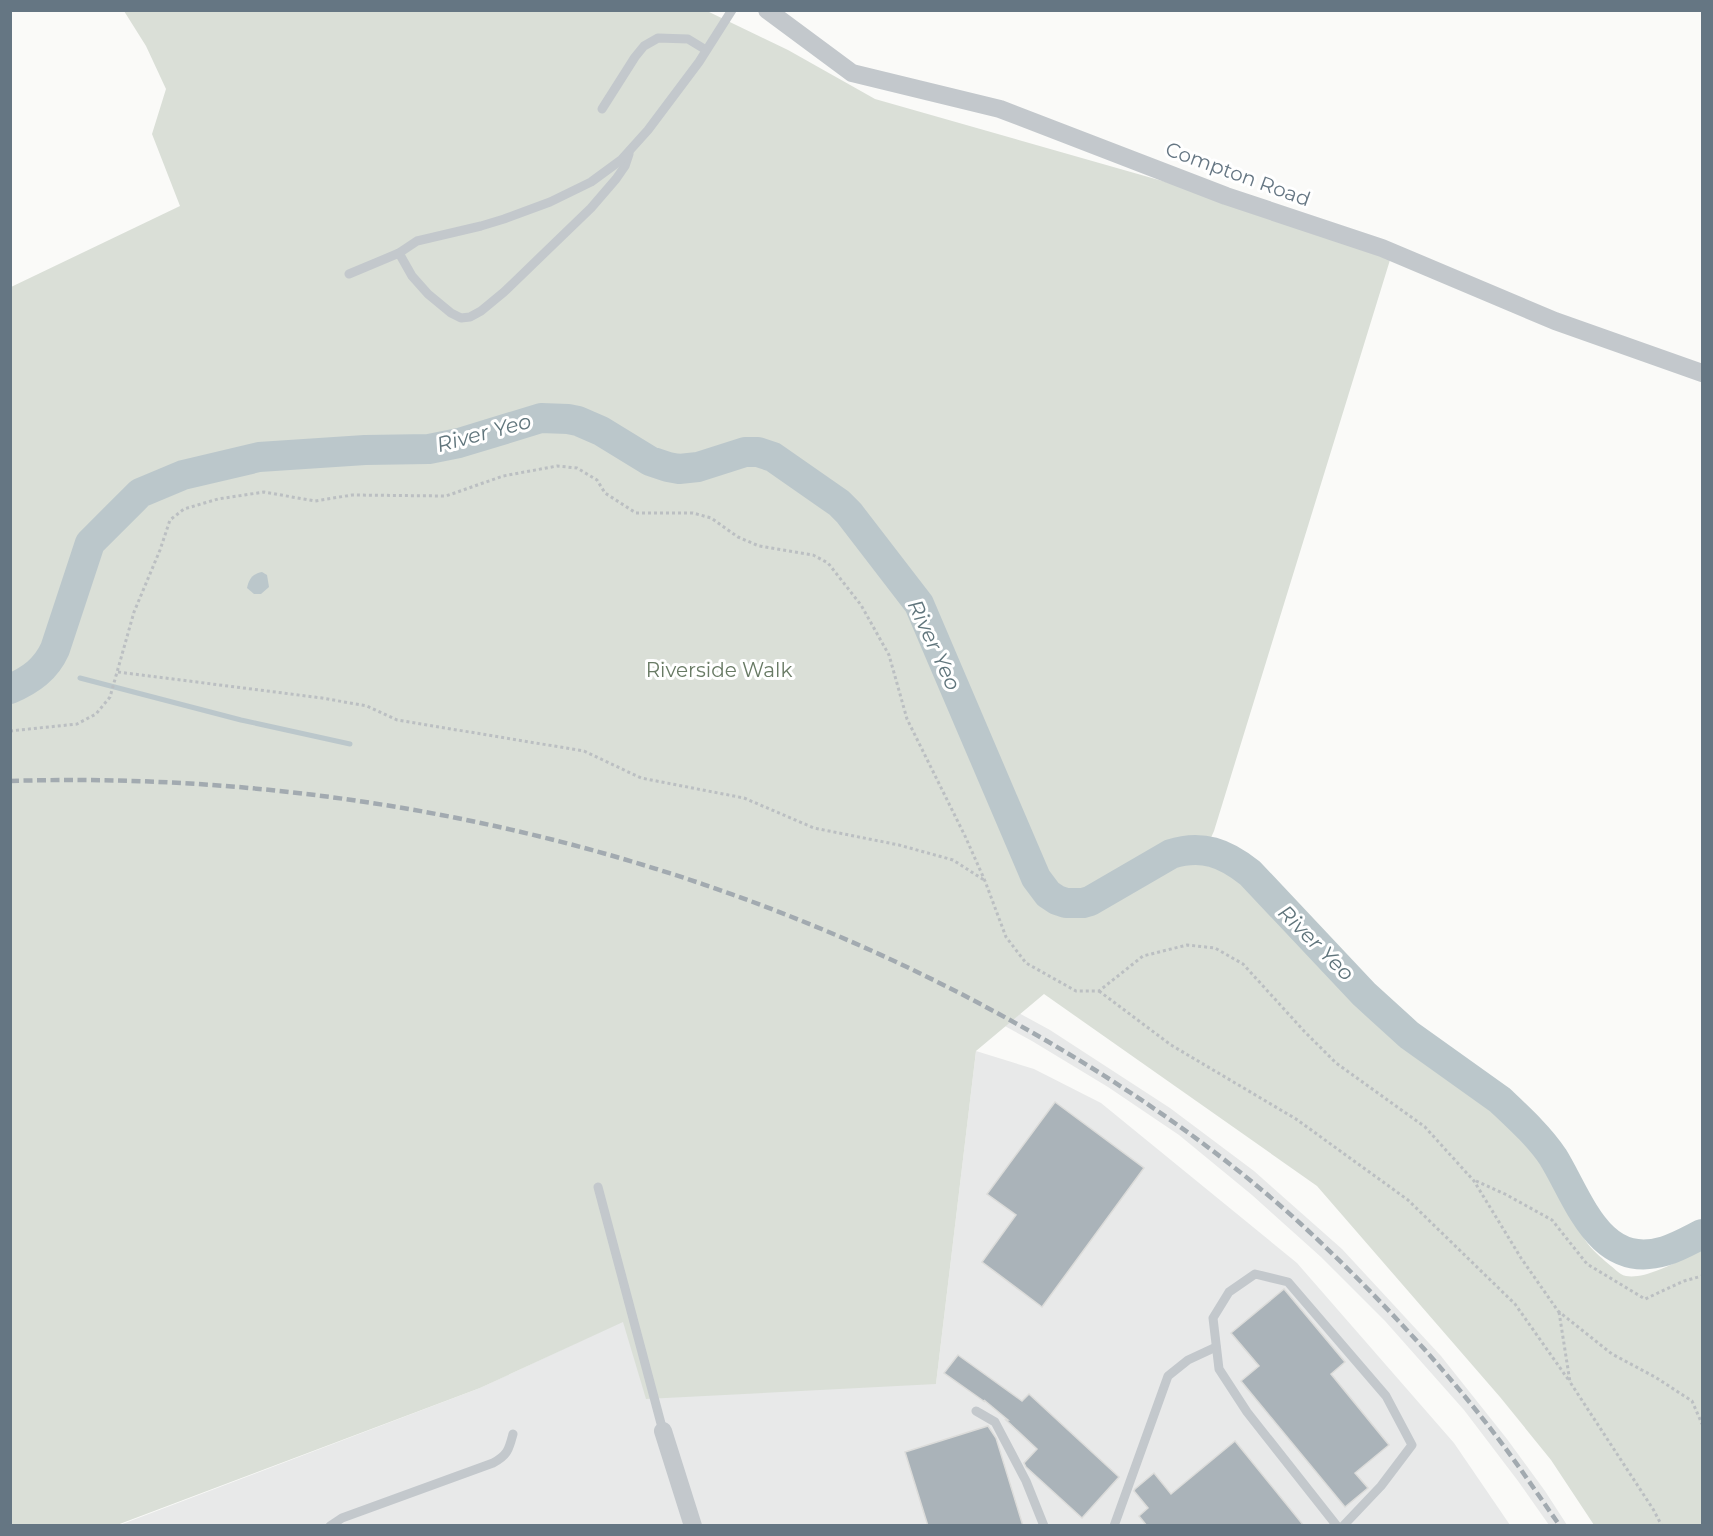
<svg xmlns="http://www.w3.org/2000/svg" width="1713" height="1536" font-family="Montserrat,sans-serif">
  <rect width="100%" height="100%" fill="#fafaf8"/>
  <g fill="#e8e9e9">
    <polygon points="10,768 927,963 1050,1030 1170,1108 1254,1171 1342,1249 1441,1356 1507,1439 1545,1491 1567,1525 1549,1525 1518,1481 1464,1410 1385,1321 1321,1257 1252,1195 1179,1135 1108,1087 1032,1041 961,1002"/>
    <polygon points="976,1051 1034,1069 1101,1103 1297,1263 1454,1443 1510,1525 117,1526 480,1388 623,1321 936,1384"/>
  </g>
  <path fill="#dadfd7" d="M 124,11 L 707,11 L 788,50 L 875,99 L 1394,247 L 1214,831 L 1199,864 C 1235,869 1268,905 1292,932 C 1323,967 1353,1004 1388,1035 C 1442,1081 1510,1112 1550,1172 C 1560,1187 1568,1204 1576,1220 C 1580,1228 1583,1238 1588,1244 C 1595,1253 1603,1259 1611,1266 C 1615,1269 1620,1275 1626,1276 C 1647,1280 1683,1258 1702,1250 L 1702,1525 L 1594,1525 L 1551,1460 L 1500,1397 L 1317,1186 L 1044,994 L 976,1051 L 936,1384 L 646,1399 L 623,1322 L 480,1388 L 117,1525 L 11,1526 L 11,287 L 180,206 L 152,134 L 166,89 L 146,46 Z"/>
  <path fill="#bbc7cb" d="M 262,572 L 267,575 L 269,587 L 261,594 L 254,594 L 247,588 C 249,579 252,574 262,572 Z"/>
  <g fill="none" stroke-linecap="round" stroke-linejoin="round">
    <polyline stroke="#bbc7cb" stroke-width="5" points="80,678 241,720 350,744"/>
    <path stroke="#bbc7cb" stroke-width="30" d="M 10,689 C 31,680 46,669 55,649 L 90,543 L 140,493 L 183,475 L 259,457 L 365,450 L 429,449 L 459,443 L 541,418 L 568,419 L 578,421 L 601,431 L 650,461 L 668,467 L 679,469 L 698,467 L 745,452 L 758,452 L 773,457 L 839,503 L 849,513 L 919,604 L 1036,878 L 1048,894 L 1057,900 L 1066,903 L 1083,903 L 1090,901 L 1171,854 C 1202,844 1225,853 1250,873 L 1364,994 L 1409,1035 L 1500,1100 C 1518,1117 1539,1136 1553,1157 C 1579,1199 1599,1271 1665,1251 C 1678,1247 1690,1240 1702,1234"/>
  </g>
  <g fill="#aab3b9" stroke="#dcdcda" stroke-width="1.5">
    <polygon points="1055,1102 1144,1168 1042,1307 982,1262 1016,1215 987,1194"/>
    <polygon points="1284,1289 1345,1362 1331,1374 1389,1445 1355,1473 1368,1488 1345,1507 1241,1381 1259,1366 1231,1333"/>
    <polygon points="958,1355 1022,1401 1029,1394 1119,1477 1082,1518 1026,1467 1024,1463 1037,1449 1006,1420 1008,1420 984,1400 985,1402 944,1373"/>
    <polygon points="988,1426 996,1438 1023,1526 928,1526 905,1452"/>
    <polygon points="1235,1441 1304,1526 1147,1526 1139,1516 1148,1508 1134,1491 1135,1489 1154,1473 1171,1494"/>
  </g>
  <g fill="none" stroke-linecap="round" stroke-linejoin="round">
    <g stroke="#bbbfc2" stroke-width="3" stroke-dasharray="3 3" stroke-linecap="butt">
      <polyline points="118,672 322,698 367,706 397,720 584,751 641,778 744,798 814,828 899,845 953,860 984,880"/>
      <polyline points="10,731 77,724 96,714 110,697 134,612 160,550 170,520 184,509 218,499 264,492 315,501 352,495 446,496 503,476 557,466 577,468 597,480 605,493 636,513 693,513 711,518 738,537 759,546 813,555 828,563 861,605 889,655 907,719 965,836 985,881 1006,937 1026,963 1076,991 1099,991 1143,956 1187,945 1215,948 1243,964 1304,1031 1336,1063 1425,1127 1474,1181 1521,1258 1558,1311 1612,1354 1655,1377 1692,1401 1702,1424"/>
      <polyline points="1099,991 1171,1045 1296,1119 1408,1200 1515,1304 1570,1382"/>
      <polyline points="1476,1181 1505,1194 1552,1220 1587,1264 1645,1299 1684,1281 1702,1276"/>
      <polyline points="1559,1312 1570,1382 1653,1509 1662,1526"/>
    </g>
    <g stroke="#c3c8cc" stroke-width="9">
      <polyline points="602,109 635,57 644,46 658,38 688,39 706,50"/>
      <polyline points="399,253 412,276 428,294 451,313 461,318 470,317 481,311 504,292 591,208 616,179 625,166 629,154"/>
      <polyline points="349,274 399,253 417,241 481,226 504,219 550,202 591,182 621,160 648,130 699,62 732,10"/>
      <polyline points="598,1187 663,1431"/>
      <polyline points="976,1411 995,1422 1026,1481 1044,1526"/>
      <path d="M 330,1526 L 342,1518 L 493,1463 C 508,1455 509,1449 513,1434"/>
      <polyline points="1114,1526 1168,1376 1188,1360 1216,1347"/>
      <polyline points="1337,1526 1247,1412 1219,1369 1213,1318 1229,1292 1255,1274 1288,1282 1386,1396 1412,1445 1381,1486 1343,1526"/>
    </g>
    <g stroke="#c3c8cc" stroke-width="18">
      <polyline points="767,10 852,73 1000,109 1226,196 1382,248 1555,321 1702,373"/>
      <polyline points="663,1431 693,1526"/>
    </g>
    <path stroke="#a2aab0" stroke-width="4.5" stroke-dasharray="9 4.5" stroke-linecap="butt" d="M 10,781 C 354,770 698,850 999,1014 C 1107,1073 1211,1142 1302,1225 C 1372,1290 1439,1361 1497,1437 C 1519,1466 1539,1496 1560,1526"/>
  </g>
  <g text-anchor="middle" stroke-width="6" stroke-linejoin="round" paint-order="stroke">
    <g font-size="20" fill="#657683" stroke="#fff">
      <text transform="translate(1238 174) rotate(20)" y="7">Compton Road</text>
    </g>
    <g font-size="20" fill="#687a64" stroke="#fff">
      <text x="719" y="677">Riverside Walk</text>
    </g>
    <g font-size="21" font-style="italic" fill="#60757c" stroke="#fff">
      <text transform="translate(484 433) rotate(-15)" y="7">River Yeo</text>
      <text transform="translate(934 645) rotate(65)" y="7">River Yeo</text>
      <text transform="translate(1316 943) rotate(45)" y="7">River Yeo</text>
    </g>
  </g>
  <rect width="1713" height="1536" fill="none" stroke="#657683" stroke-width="24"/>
</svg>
